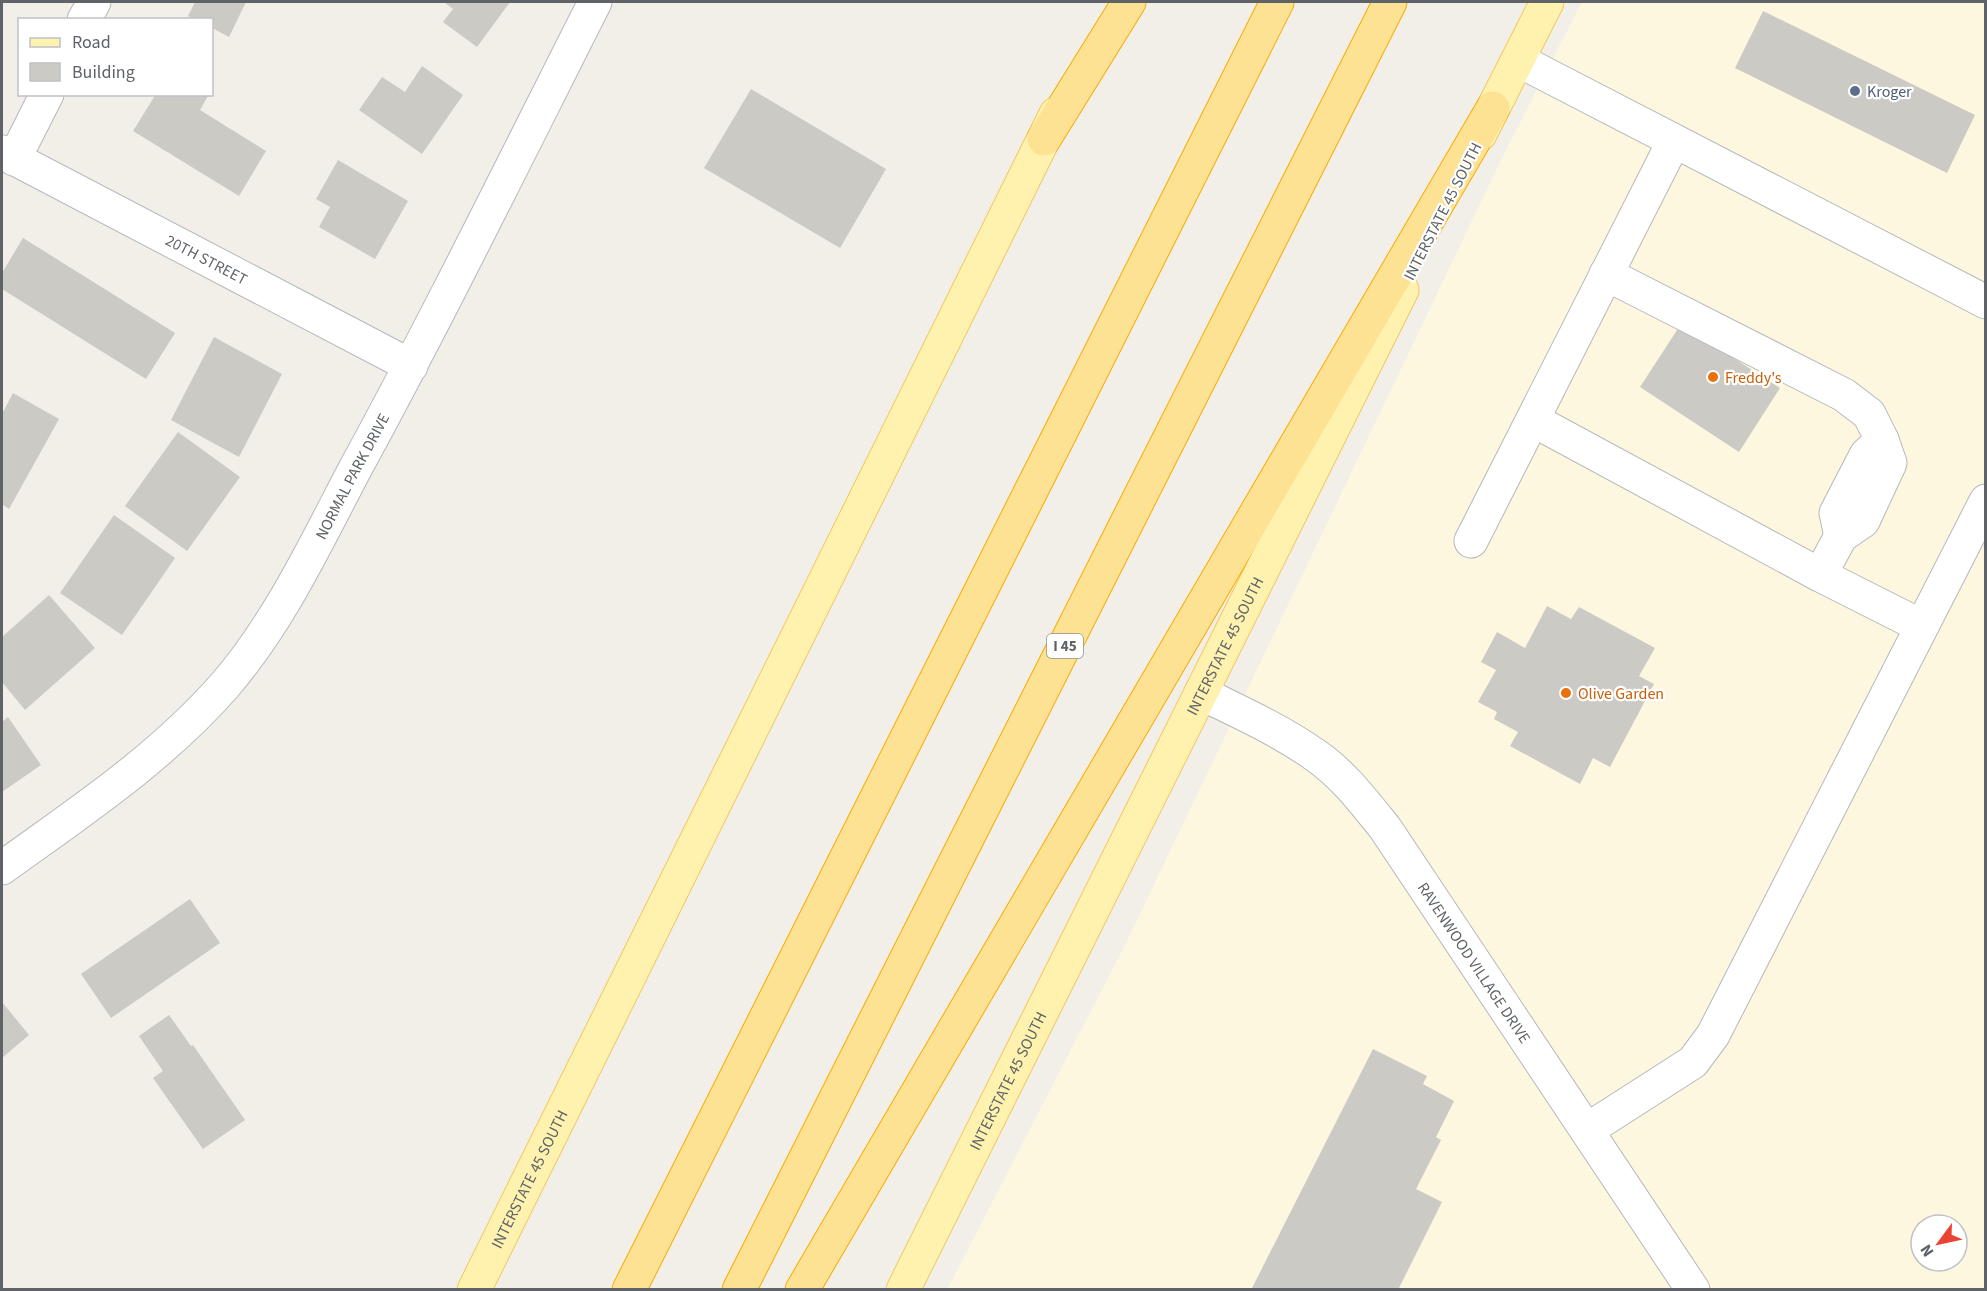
<svg xmlns="http://www.w3.org/2000/svg" width="1987" height="1291" font-family="'Source Sans 3',sans-serif">
  <rect width="100%" height="100%" fill="#f1efe8"/>
  <path fill="#fef7e0" fill-rule="evenodd" d="M 1582,2 L 1985,2 L 1985,1289 L 947,1290 L 1126,943 L 1504,154 ZM 1921,1225 L 1957,1225 L 1957,1261 L 1921,1261 Z"/>
  <g fill="#cccac5">
    <polygon points="195,2 246,2 229,37 212,28 212,20 195,20 188,16"/>
    <polygon points="444,2 510,2 477,47 443,22 453,9"/>
    <polygon points="1763,11 1975,115 1947,173 1735,68"/>
    <polygon points="422,66 463,95 422,154 359,110 382,77 405,92"/>
    <polygon points="751,89 886,169 840,248 704,168"/>
    <polygon points="156,94 209,94 200,110 266,151 239,196 133,131"/>
    <polygon points="338,160 408,201 375,259 319,227 330,207 316,199"/>
    <polygon points="23,238 175,333 146,379 2,289 2,273"/>
    <polygon points="1681,324 1780,388 1739,452 1640,387"/>
    <polygon points="214,337 282,374 239,457 171,420"/>
    <polygon points="13,393 59,419 9,509 2,504 2,414"/>
    <polygon points="178,432 240,477 187,551 125,506"/>
    <polygon points="114,515 175,558 122,635 60,593"/>
    <polygon points="49,595 95,648 25,710 2,682 2,637"/>
    <polygon points="1547,606 1571,619 1579,607 1655,648 1639,676 1654,684 1610,767 1593,758 1580,784 1510,746 1518,732 1494,719 1497,712 1478,702 1496,670 1481,662 1497,632 1525,648"/>
    <polygon points="8,717 41,765 2,792 2,722"/>
    <polygon points="190,899 220,943 111,1018 81,974"/>
    <polygon points="2,1002 29,1035 2,1058"/>
    <polygon points="169,1015 191,1046 193,1045 245,1120 203,1149 153,1078 163,1071 139,1036"/>
    <polygon points="1373,1049 1427,1076 1423,1084 1454,1101 1436,1137 1441,1140 1416,1189 1442,1202 1398,1290 1251,1290"/>
  </g>
  <g fill="none" stroke-linecap="round" stroke-linejoin="round">
    <g stroke="#b5b8bc" stroke-width="35">
      <g id="minor">
        <polyline points="84,20 94,2"/>
        <polyline points="1518,60 1986,302"/>
        <path id="s1" d="M 2,152 L 411,366"/>
        <polyline points="14,159 47,94"/>
        <polyline points="1606,274 1844,395 1869,414 1882,440 1890,463 1863,521 1841,536 1820,575"/>
        <polyline points="1533,420 1820,575 1921,626"/>
        <polyline points="1841,536 1836,513 1866,455 1882,440"/>
        <polyline points="1471,541 1674,141"/>
        <path id="s2" d="M 1201,693 C 1239,712 1280,730 1315,755 C 1343,774 1364,802 1385,828 L 1693,1290"/>
        <path id="s3" d="M 2,868 C 81,811 160,759 225,685 C 280,621 316,543 355,469 C 439,315 516,158 595,2"/>
        <polyline points="1587,1130 1693,1062 1713,1035 1986,501"/>
      </g>
    </g>
    <g stroke="#f2c960" stroke-width="35">
      <g id="major">
        <polyline points="1480,134 1547,2"/>
        <path id="s4" d="M 474,1290 L 1056,114"/>
        <path id="s5" d="M 903,1290 L 1402,290"/>
      </g>
    </g>
    <g stroke="#f9ab00" stroke-width="35">
      <g id="highway">
        <polyline points="1044,139 1129,2"/>
        <polyline points="629,1290 1277,2"/>
        <polyline points="739,1290 1390,2"/>
        <polyline points="802,1290 1493,108"/>
      </g>
    </g>
    <use href="#minor" stroke="#fff" stroke-width="33"/>
    <use href="#major" stroke="#fff2af" stroke-width="33"/>
    <use href="#highway" stroke="#fde293" stroke-width="33"/>
  </g>
  <circle fill="#5c6f8a" stroke="#fff" stroke-width="2" cx="1855" cy="91" r="6"/>
  <g fill="#e8710a" stroke="#fff" stroke-width="2">
    <circle cx="1713" cy="377" r="6"/>
    <circle cx="1566" cy="693" r="6"/>
  </g>
  <g text-anchor="middle" stroke-width="4.5" stroke-linejoin="round" paint-order="stroke">
    <rect fill="#fff" stroke="#8f9295" stroke-width="1.5" x="1047" y="634" width="36" height="24" rx="4.5"/>
    <g font-size="15" font-weight="bold" fill="#5f6368">
      <text x="1065" y="651">I 45</text>
    </g>
    <g font-size="16" fill="#4e5e75" stroke="#fff" text-anchor="start">
      <text x="1867" y="97">Kroger</text>
    </g>
    <g font-size="16" fill="#5f6368" stroke="#fff">
      <text transform="translate(1442 211) rotate(-63)" y="6">INTERSTATE 45 SOUTH</text>
      <text dy="6" stroke="none"><textPath href="#s1" startOffset="231">20TH STREET</textPath></text>
      <text dy="6" stroke="none"><textPath href="#s3" startOffset="534">NORMAL PARK DRIVE</textPath></text>
      <text dy="6" stroke="none"><textPath href="#s5" startOffset="720">INTERSTATE 45 SOUTH</textPath></text>
      <text dy="6" stroke="none"><textPath href="#s2" startOffset="393">RAVENWOOD VILLAGE DRIVE</textPath></text>
      <text dy="6" stroke="none"><textPath href="#s5" startOffset="234">INTERSTATE 45 SOUTH</textPath></text>
      <text dy="6" stroke="none"><textPath href="#s4" startOffset="124">INTERSTATE 45 SOUTH</textPath></text>
    </g>
    <g font-size="16" fill="#c56008" stroke="#fff" text-anchor="start">
      <text x="1725" y="383">Freddy's</text>
      <text x="1578" y="699">Olive Garden</text>
    </g>
  </g>
  <rect width="1987" height="1291" fill="none" stroke="#5f6368" stroke-width="6"/>
  <rect x="18" y="18" width="195" height="78" fill="#ffffff" stroke="#bfc1c3" stroke-width="1.5"/>
  <rect x="30" y="38" width="30" height="9" fill="#fff2af" stroke="#bfc1c3" stroke-width="1.5"/>
  <text x="72" y="48" font-size="18" fill="#5f6368">Road</text>
  <rect x="30" y="63" width="30" height="18" fill="#cccac5" stroke="#bfc1c3" stroke-width="1.5"/>
  <text x="72" y="78" font-size="18" fill="#5f6368">Building</text>
  <g transform="translate(1939 1243) rotate(237)"><circle r="28" fill="#ffffff" stroke="#bfc1c3" stroke-width="1.5"/>
  <path d="M0-4.5L10 22L0 15L-10 22Z" fill="#ea4335"/>
  <text y="-9" font-size="16" font-weight="bold" text-anchor="middle" fill="#5f6368">N</text>
  </g>
</svg>
